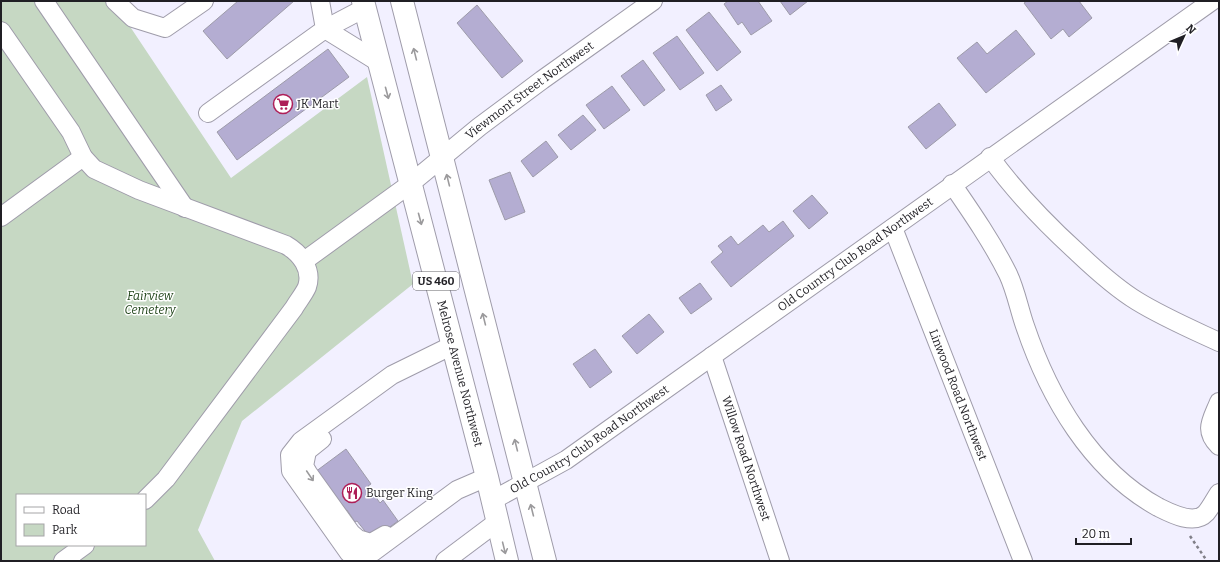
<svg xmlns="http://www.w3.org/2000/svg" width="1220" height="562" font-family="Bitter,serif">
  <rect width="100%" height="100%" fill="#f2f0ff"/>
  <path fill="#c6d8c3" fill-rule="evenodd" d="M 1,1 L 113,1 L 231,178 L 367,77 L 413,284 L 242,421 L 198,530 L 215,561 L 1,561 ZM 17,495 L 145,495 L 145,545 L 17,545 Z"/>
  <g fill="#b4add2" stroke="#9d9ba9">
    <polygon points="238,1 294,1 227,59 203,31"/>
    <polygon points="728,1 758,1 772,21 751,35 742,22 738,25 724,4"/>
    <polygon points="780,1 808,1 790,15"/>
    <polygon points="1027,1 1079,1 1092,18 1069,37 1063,29 1051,39 1024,3"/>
    <polygon points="477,5 523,61 502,78 457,23"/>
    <polygon points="709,12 741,52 717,71 686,30"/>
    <polygon points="1016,30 1035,54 986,93 957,58 977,42 987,54"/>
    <polygon points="677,36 704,73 680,90 653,53"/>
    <polygon points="328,49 349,77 237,160 217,132"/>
    <polygon points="643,60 665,90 644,106 621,76"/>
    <polygon points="721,85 732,100 716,111 706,95"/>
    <polygon points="612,86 630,110 604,129 586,105"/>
    <polygon points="939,103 956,125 926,149 908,127"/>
    <polygon points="583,115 596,130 571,150 558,135"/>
    <polygon points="546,141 558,157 533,177 521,161"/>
    <polygon points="510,172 525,212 505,220 489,180"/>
    <polygon points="812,195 828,213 809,229 793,211"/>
    <polygon points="783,221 794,236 731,287 711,262 723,252 718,246 731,236 738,245 763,225 769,232"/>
    <polygon points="700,283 712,299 691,314 679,298"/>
    <polygon points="649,314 664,332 637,354 622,336"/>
    <polygon points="595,349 612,372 590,388 573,364"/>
    <polygon points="346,449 371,484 368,486 380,503 383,500 398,521 372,540 357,521 355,522 347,510 344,512 315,472"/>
  </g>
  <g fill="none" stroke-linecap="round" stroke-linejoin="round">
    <g stroke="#9f9caa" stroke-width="20">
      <g id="minor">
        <polyline points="44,1 185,208"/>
        <polyline points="115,1 133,18 165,28 204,1"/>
        <polyline points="325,29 380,63"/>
        <polyline points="325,29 365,8"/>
        <path d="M 1,31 L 71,132 L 83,157 L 94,169 L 139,190 L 286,245 C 300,253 313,269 307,287 C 304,294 298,301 294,308 L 166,479 L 145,500"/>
        <polyline points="208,113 325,29 320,1"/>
        <path d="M 990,157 C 1016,193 1045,223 1078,253 C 1097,271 1116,288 1137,301 C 1163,317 1191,329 1219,342"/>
        <path d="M 952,184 C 972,213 992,242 1008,274 C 1016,291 1019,309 1025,326 C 1049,397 1091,470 1158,507 C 1170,513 1194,526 1206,513 C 1211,507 1215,499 1219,493"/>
        <polyline points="1,217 83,157"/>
        <path id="s1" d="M 893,228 L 1023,561"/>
        <path id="s2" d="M 304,261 L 410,184 L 479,127 L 542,80 L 653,1"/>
        <polyline points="453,345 392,375 301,441 290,455 291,471 349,553 361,556 373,552 457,490 487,477"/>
        <path id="s3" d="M 712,356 L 780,561"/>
        <path d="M 1219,402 C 1212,420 1203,430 1219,446"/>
        <polyline points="322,439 307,451 304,466 308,473 351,533 358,539 371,543 385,535"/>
        <path id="s4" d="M 493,500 L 566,460 L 1212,1"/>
        <polyline points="63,561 85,545"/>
        <polyline points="445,561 497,522"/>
      </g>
    </g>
    <g stroke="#9f9caa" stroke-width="24">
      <g id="major">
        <path id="s5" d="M 363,1 L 487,477 L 507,561"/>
        <polyline points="402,1 545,561"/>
      </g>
    </g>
    <polyline stroke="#807f88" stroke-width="2.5" stroke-dasharray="3 3" stroke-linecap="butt" points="1190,536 1207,561"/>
    <use href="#minor" stroke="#fff" stroke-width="18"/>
    <use href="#major" stroke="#fff" stroke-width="22"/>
  </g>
  <defs><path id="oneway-shaft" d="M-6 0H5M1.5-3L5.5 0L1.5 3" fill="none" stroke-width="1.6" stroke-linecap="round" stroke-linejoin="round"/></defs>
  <g stroke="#9b9a9c">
    <use href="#oneway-shaft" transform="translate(415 54) rotate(-104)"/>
    <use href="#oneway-shaft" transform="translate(387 93) rotate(75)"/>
    <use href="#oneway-shaft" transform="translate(448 180) rotate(-104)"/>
    <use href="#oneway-shaft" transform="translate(420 219) rotate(75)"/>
    <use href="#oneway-shaft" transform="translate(484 319) rotate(-104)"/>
    <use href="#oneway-shaft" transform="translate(516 445) rotate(-104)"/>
    <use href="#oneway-shaft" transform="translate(310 476) rotate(56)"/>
    <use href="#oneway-shaft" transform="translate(532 510) rotate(-104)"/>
    <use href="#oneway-shaft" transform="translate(504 548) rotate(76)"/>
  </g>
  <defs>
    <g id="supermarket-ring" transform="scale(1)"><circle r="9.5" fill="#fff" stroke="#ae1f58" stroke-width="1.5"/><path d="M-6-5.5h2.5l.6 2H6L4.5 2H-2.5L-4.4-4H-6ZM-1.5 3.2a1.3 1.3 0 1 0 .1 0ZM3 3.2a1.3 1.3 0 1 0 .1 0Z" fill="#ae1f58"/></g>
    <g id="restaurant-ring" transform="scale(1)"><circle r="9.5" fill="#fff" stroke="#ae1f58" stroke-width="1.5"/><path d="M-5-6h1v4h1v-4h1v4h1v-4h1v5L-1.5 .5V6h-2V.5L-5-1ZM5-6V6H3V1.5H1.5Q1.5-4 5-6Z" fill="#ae1f58"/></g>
  </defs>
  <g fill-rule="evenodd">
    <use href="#supermarket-ring" x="283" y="104"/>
    <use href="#restaurant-ring" x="352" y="493"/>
  </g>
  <g text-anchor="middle" stroke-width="3" stroke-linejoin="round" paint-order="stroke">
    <rect fill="#fff" stroke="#636266" stroke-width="1" x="413" y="272" width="46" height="18" rx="3"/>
    <g font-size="11" font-weight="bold" fill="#201f24">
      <text x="436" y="285">US 460</text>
    </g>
    <g font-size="12" fill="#201f24" stroke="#fff">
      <text dy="4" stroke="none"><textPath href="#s2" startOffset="283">Viewmont Street Northwest</textPath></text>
      <text dy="4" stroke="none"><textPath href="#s4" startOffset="438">Old Country Club Road Northwest</textPath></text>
      <text dy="4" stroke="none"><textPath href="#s5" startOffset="385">Melrose Avenue Northwest</textPath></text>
      <text dy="4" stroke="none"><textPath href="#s1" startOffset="179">Linwood Road Northwest</textPath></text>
      <text dy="4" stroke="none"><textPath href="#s4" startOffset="114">Old Country Club Road Northwest</textPath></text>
      <text dy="4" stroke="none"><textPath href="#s3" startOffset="108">Willow Road Northwest</textPath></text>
    </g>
    <g font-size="12" fill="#201f24" stroke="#fff" text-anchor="start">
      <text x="297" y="108">JK Mart</text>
      <text x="366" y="497">Burger King</text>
    </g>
    <g font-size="12" font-style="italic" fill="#204419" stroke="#fff">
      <text x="150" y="300">Fairview<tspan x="150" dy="14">Cemetery</tspan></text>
    </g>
  </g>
  <rect width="1220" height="562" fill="none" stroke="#201f24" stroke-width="4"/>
  <rect x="16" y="494" width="130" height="52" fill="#ffffff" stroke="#a6a5a7"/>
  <rect x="24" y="507" width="20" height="6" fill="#ffffff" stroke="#a6a5a7"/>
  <text x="52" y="514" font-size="12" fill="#201f24">Road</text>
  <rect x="24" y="524" width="20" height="12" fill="#c6d8c3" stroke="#a6a5a7"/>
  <text x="52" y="534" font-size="12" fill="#201f24">Park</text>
  <g transform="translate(1184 36) rotate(46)" stroke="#ffffff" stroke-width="3" paint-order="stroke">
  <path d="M0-3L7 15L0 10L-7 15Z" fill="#201f24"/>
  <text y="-6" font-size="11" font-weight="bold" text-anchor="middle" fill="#201f24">N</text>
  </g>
  <path d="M1076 538v6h55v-6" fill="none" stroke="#201f24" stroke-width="2"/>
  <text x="1082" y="538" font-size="12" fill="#201f24" stroke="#ffffff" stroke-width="3" paint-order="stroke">20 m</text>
</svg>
